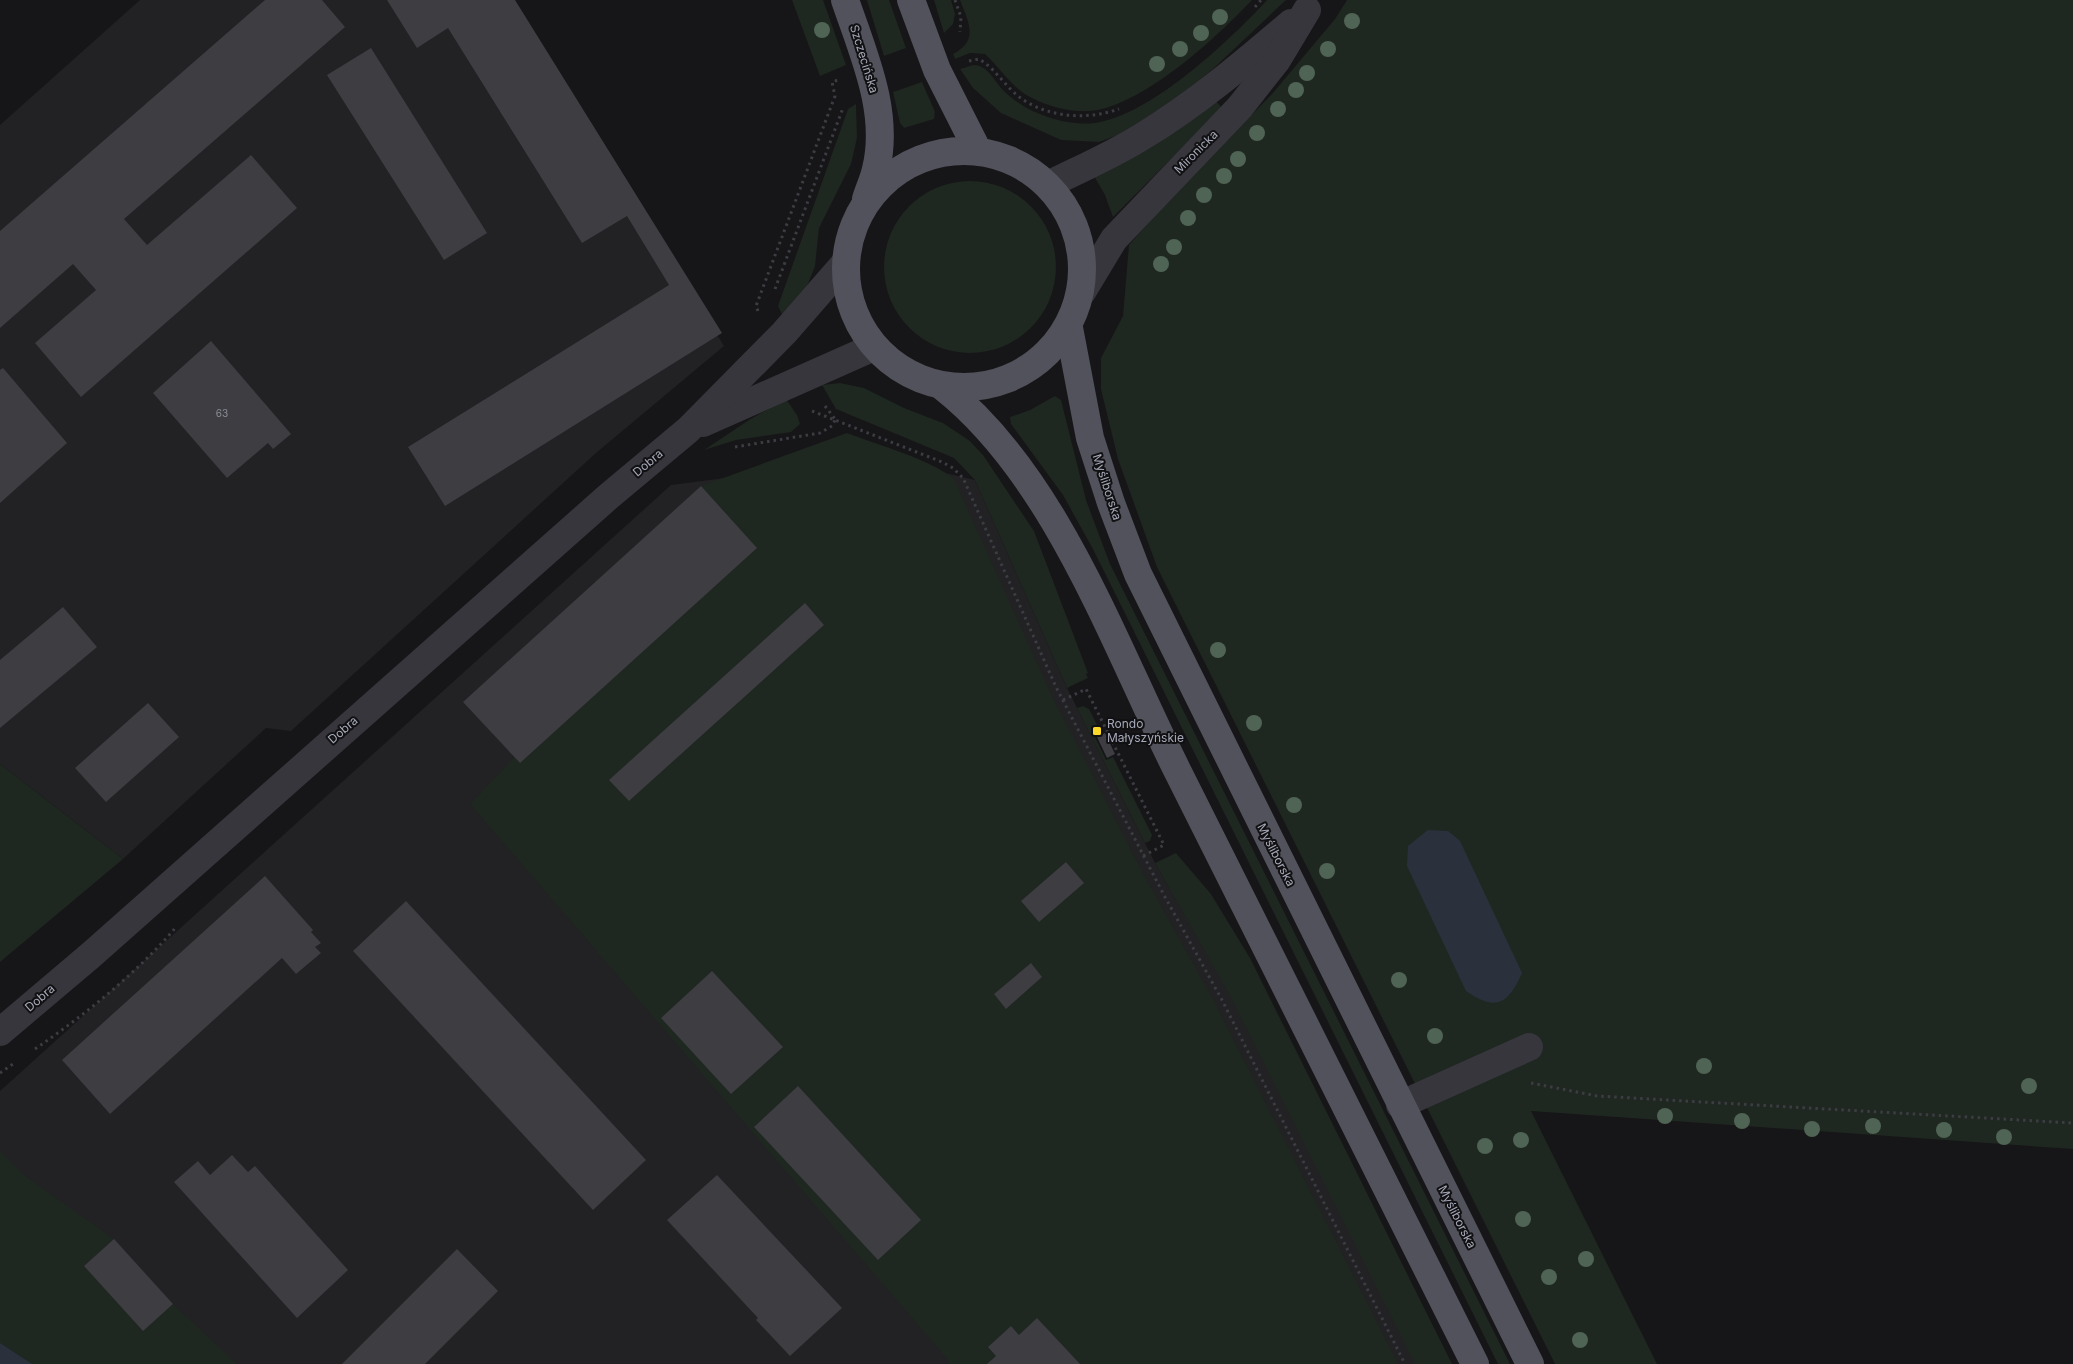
<svg xmlns="http://www.w3.org/2000/svg" width="2073" height="1364" font-family="Inter,sans-serif">
  <rect width="100%" height="100%" fill="#161517"/>
  <g fill="#222124">
    <polygon points="140,0 512,0 724,346 596,453 291,731 266,728 123,859 0,764 0,125"/>
    <polygon points="881,458 975,480 1067,688 1155,863 1444,1364 0,1364 0,1091 671,485"/>
  </g>
  <g fill="#1f2721">
    <polygon points="792,0 823,0 846,65 820,76"/>
    <polygon points="867,0 889,0 906,48 884,56"/>
    <polygon points="934,0 951,0 955,14 953,24 944,33"/>
    <path d="M 960,0 L 1252,0 C 1216,38 1153,96 1102,109 C 1079,115 1052,108 1032,98 C 1013,89 1000,68 985,54 L 970,53 L 955,59 L 953,54 C 980,40 968,22 960,0 Z"/>
    <path d="M 1267,0 L 1286,0 L 1213,69 L 1176,99 L 1121,134 L 1099,142 L 1061,140 L 1001,113 L 973,88 L 960,69 C 965,68 970,65 975,65 C 990,67 995,83 1005,92 C 1011,98 1020,104 1027,108 C 1047,119 1077,127 1100,122 C 1155,111 1229,41 1267,0 Z"/>
    <polygon points="1347,0 2073,0 2073,1149 1531,1111 1657,1364 1555,1364 1157,567 1118,459 1101,389 1101,358 1123,316 1129,245 1174,193 1272,94 1335,19"/>
    <polygon points="922,82 935,112 934,119 904,128 900,123 893,92"/>
    <polygon points="1215,100 1222,108 1113,217 1105,195 1094,176"/>
    <polygon points="856,104 857,138 851,164 819,228 815,266 804,294 784,318 778,306 848,109"/>
    <circle cx="970" cy="267" r="86"/>
    <polygon points="840,383 864,388 904,408 943,423 970,441 983,455 1034,531 1088,673 1086,674 1088,678 1067,688 975,480 954,458 836,409 822,385"/>
    <polygon points="1055,396 1061,400 1086,500 1110,564 1510,1364 1498,1364 1094,551 1063,495 1011,424 1010,417 1030,410"/>
    <polygon points="786,399 797,415 800,424 791,432 736,440 704,450 749,420"/>
    <path d="M 847,433 C 878,445 930,459 954,479 L 1052,696 L 1144,875 L 1215,1003 L 1398,1364 L 949,1364 L 948,1360 L 470,804 L 684,577 L 701,486 Z"/>
    <polygon points="1083,706 1089,709 1101,733 1095,737 1106,760 1113,757 1152,835 1150,841 1145,843 1077,708"/>
    <polygon points="0,764 123,859 0,962"/>
    <polygon points="1176,853 1211,894 1250,958 1452,1364 1415,1364 1229,994 1155,863"/>
    <polygon points="0,1151 24,1175 114,1239 84,1266 142,1330 173,1304 237,1364 32,1364 0,1343"/>
  </g>
  <g fill="#2b313c">
    <path d="M 1428,830 L 1448,831 L 1460,841 L 1522,973 C 1508,1004 1496,1012 1466,991 L 1407,866 L 1408,846 Z"/>
    <polygon points="0,1343 32,1364 0,1364"/>
  </g>
  <g fill="#3d3d42">
    <polygon points="265,0 322,0 345,27 124,219 147,245 251,155 297,208 81,397 35,343 96,290 73,264 0,328 0,231"/>
    <polygon points="387,0 515,0 722,333 445,506 408,447 669,285 627,216 582,243 448,28 417,48"/>
    <polygon points="371,48 487,233 444,260 327,75"/>
    <polygon points="211,341 291,434 273,449 268,443 227,478 153,393"/>
    <polygon points="3,368 67,443 0,503 0,370"/>
    <polygon points="701,486 757,548 520,763 463,702"/>
    <polygon points="805,603 824,625 629,801 609,780"/>
    <polygon points="63,607 97,647 0,728 0,660"/>
    <polygon points="148,703 179,737 106,802 75,768"/>
    <polygon points="1105,733 1115,754 1107,758 1097,737"/>
    <polygon points="1066,862 1084,883 1039,922 1021,901"/>
    <polygon points="265,876 313,930 311,932 321,943 315,947 321,953 296,974 282,958 110,1114 62,1060"/>
    <polygon points="406,901 646,1160 593,1210 353,951"/>
    <polygon points="1031,963 1042,977 1006,1009 994,994"/>
    <polygon points="712,971 783,1047 731,1094 661,1018"/>
    <polygon points="798,1086 921,1220 878,1260 754,1127"/>
    <polygon points="232,1155 248,1172 255,1166 348,1270 297,1318 174,1182 198,1161 210,1175"/>
    <polygon points="717,1175 842,1308 790,1356 756,1320 758,1318 667,1220"/>
    <polygon points="114,1239 173,1304 143,1331 84,1266"/>
    <polygon points="457,1249 498,1291 425,1364 342,1364"/>
    <polygon points="1037,1318 1080,1364 987,1364 996,1356 988,1347 1011,1326 1019,1335"/>
  </g>
  <g fill="none" stroke-linecap="round" stroke-linejoin="round">
    <g stroke="#3c3d43" stroke-width="3" stroke-dasharray="2.5 4" stroke-linecap="butt">
      <polyline points="955,0 961,17 960,32"/>
      <polyline points="1255,7 1261,0"/>
      <path d="M 969,61 L 979,59 C 996,69 1006,88 1022,99 C 1050,118 1088,120 1119,109"/>
      <polyline points="775,289 843,108"/>
      <polyline points="758,311 756,306 835,96 832,82 838,80"/>
      <polyline points="825,406 835,419"/>
      <polyline points="812,411 942,462 953,468 963,478 1056,687 1165,897 1222,1000 1405,1364"/>
      <polyline points="735,447 820,433 832,426 835,420"/>
      <polyline points="1063,700 1086,689 1164,845 1143,856"/>
      <path d="M 35,1049 C 86,1014 137,973 177,926"/>
      <polyline points="0,1073 13,1064"/>
      <polyline points="1531,1083 1597,1096 2073,1123"/>
    </g>
    <g stroke="#36363c" stroke-width="28">
      <path d="M 1048,185 C 1080,169 1113,155 1143,136 C 1196,104 1244,63 1291,23"/>
      <polyline points="1082,292 1114,239 1240,107 1277,60 1307,10"/>
      <polyline points="703,423 874,347"/>
      <polyline points="0,1032 91,955 609,496 688,430 784,333 845,263"/>
      <polyline points="1400,1105 1529,1047"/>
    </g>
    <g stroke="#52525c" stroke-width="28">
      <path d="M 845,0 C 863,53 890,112 876,169 C 874,179 869,189 866,199"/>
      <polyline points="911,0 937,70 978,151"/>
      <circle cx="964" cy="269" r="118"/>
      <polyline points="1069,328 1090,438 1111,503 1138,574 1530,1364"/>
      <path d="M 943,387 C 1056,476 1114,645 1178,772 C 1277,969 1376,1167 1475,1364"/>
    </g>
  </g>
  <g fill="#4f6454">
    <circle cx="1220" cy="17" r="8"/>
    <circle cx="1352" cy="21" r="8"/>
    <circle cx="822" cy="30" r="8"/>
    <circle cx="1201" cy="33" r="8"/>
    <circle cx="1180" cy="49" r="8"/>
    <circle cx="1328" cy="49" r="8"/>
    <circle cx="1157" cy="64" r="8"/>
    <circle cx="1307" cy="73" r="8"/>
    <circle cx="1296" cy="90" r="8"/>
    <circle cx="1278" cy="109" r="8"/>
    <circle cx="1257" cy="133" r="8"/>
    <circle cx="1238" cy="159" r="8"/>
    <circle cx="1224" cy="176" r="8"/>
    <circle cx="1204" cy="195" r="8"/>
    <circle cx="1188" cy="218" r="8"/>
    <circle cx="1174" cy="247" r="8"/>
    <circle cx="1161" cy="264" r="8"/>
    <circle cx="1218" cy="650" r="8"/>
    <circle cx="1254" cy="723" r="8"/>
    <circle cx="1294" cy="805" r="8"/>
    <circle cx="1327" cy="871" r="8"/>
    <circle cx="1399" cy="980" r="8"/>
    <circle cx="1435" cy="1036" r="8"/>
    <circle cx="1704" cy="1066" r="8"/>
    <circle cx="2029" cy="1086" r="8"/>
    <circle cx="1665" cy="1116" r="8"/>
    <circle cx="1742" cy="1121" r="8"/>
    <circle cx="1873" cy="1126" r="8"/>
    <circle cx="1812" cy="1129" r="8"/>
    <circle cx="1944" cy="1130" r="8"/>
    <circle cx="2004" cy="1137" r="8"/>
    <circle cx="1521" cy="1140" r="8"/>
    <circle cx="1485" cy="1146" r="8"/>
    <circle cx="1523" cy="1219" r="8"/>
    <circle cx="1586" cy="1259" r="8"/>
    <circle cx="1549" cy="1277" r="8"/>
    <circle cx="1580" cy="1340" r="8"/>
  </g>
  <rect fill="#fad92a" stroke="#111012" stroke-width="2" x="1092" y="726" width="10" height="10" rx="2.5"/>
  <g text-anchor="middle" stroke-width="4" stroke-linejoin="round" paint-order="stroke">
    <g font-size="10" fill="#8c8e9a">
      <text x="222" y="417">63</text>
    </g>
    <g font-size="12" fill="#a6a9b8" stroke="#111012">
      <text transform="translate(864 59) rotate(73)" y="4">Szczecińska</text>
      <text transform="translate(1196 152) rotate(-45)" y="4">Mironicka</text>
      <text transform="translate(648 463) rotate(-40)" y="4">Dobra</text>
      <text transform="translate(1107 487) rotate(72)" y="4">Myśliborska</text>
      <text transform="translate(343 730) rotate(-41)" y="4">Dobra</text>
      <text transform="translate(1276 855) rotate(63)" y="4">Myśliborska</text>
      <text transform="translate(40 998) rotate(-41)" y="4">Dobra</text>
      <text transform="translate(1457 1217) rotate(63)" y="4">Myśliborska</text>
    </g>
    <g font-size="12" fill="#a6a9b8" stroke="#111012" text-anchor="start">
      <text x="1107" y="728">Rondo<tspan x="1107" dy="14">Małyszyńskie</tspan></text>
    </g>
  </g>
</svg>
